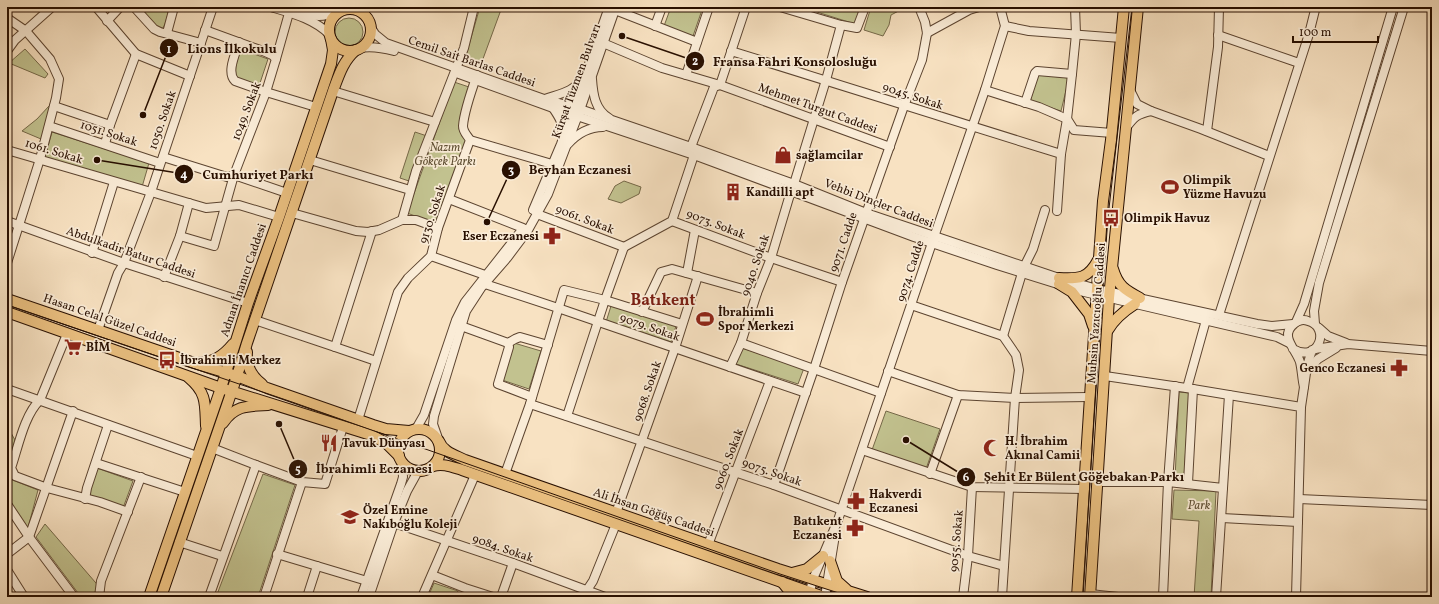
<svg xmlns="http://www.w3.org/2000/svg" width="1439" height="604" font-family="Vollkorn,serif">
  <rect width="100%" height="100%" fill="#f8e2c2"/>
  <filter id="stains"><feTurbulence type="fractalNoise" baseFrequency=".005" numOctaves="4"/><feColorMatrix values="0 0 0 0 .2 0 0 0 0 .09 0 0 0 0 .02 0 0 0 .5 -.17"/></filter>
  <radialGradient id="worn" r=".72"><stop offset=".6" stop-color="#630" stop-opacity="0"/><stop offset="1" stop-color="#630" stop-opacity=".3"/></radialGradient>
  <g fill="#c2c28f" stroke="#756848">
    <polygon points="138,7 170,7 165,24 163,28 159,28"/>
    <polygon points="480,7 502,7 480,67 464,62"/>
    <polygon points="671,7 703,7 693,36 664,26"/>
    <polygon points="801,7 861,7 855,24"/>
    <polygon points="871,7 906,7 891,15 889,25 883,36 864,30"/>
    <circle cx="349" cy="32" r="14"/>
    <polygon points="25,49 48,74 45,78 9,63"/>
    <polygon points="240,49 268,59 260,83 257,85 236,79 234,70"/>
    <polygon points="1041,75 1069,78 1061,111 1030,101 1038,76"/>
    <polygon points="454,82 469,87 459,129 467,141 437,224 407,213"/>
    <polygon points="49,106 51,110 41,139 22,131 37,119"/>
    <polygon points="52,132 149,163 142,187 45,157"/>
    <polygon points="415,132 427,136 412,182 400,178"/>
    <polygon points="624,181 641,187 639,194 621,203 608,199 615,186"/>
    <polygon points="611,306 676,326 671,342 606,322"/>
    <polygon points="514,343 541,351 529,389 502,380"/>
    <polygon points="742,348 804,368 798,384 736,364"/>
    <polygon points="1179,392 1189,393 1184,479 1175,479"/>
    <polygon points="886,411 940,429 926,469 872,450"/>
    <polygon points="7,431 11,433 15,440 7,471"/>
    <polygon points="97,468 133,481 123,508 88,496"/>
    <polygon points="7,473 10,479 38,490 28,528 7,502"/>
    <polygon points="263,474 295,485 258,597 216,597"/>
    <polygon points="1174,490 1216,491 1211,597 1194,597 1199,521 1172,519"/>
    <polygon points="45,524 108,597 81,597 36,537"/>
    <polygon points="434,583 458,591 456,597 428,597"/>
  </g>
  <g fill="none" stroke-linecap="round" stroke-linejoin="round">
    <g stroke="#5c4430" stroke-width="10">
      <g id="minor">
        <polyline points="96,7 136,54 190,76"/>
        <polyline points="134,7 154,29 160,32 201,43"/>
        <path d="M 271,7 C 291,13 315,19 330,35"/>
        <polyline points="780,7 841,25 857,28 865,7"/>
        <polyline points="615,10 697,42"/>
        <path d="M 298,11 C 315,18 323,17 340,12"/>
        <polyline points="7,18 26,31 50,59 59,79 56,98 40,159 7,263"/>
        <polyline points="107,21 120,7"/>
        <polyline points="370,26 375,34 386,43 544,99 574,107 691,147 794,184 866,213 1059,278 1097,289 1257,324 1272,326 1293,324"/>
        <polyline points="655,26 662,7"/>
        <polyline points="1005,26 1029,31 1121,38"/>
        <polyline points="167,33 174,7"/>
        <polyline points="927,33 969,10 979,7"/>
        <polyline points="1218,35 1299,63"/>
        <path d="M 239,42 C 236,53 226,72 235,81 L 266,92 L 316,107"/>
        <polyline points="603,43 662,68 720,85 890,147"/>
        <path d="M 360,48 C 372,46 383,48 394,51"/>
        <polyline points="7,51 15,40 52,7"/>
        <polyline points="731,51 1061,154"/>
        <polyline points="276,59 289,13"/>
        <polyline points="459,74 553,108 694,155 914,237 997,265 1080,291 1277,337 1289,343"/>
        <polyline points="686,75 709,7"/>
        <path d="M 592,79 C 593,94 595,110 609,118"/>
        <polyline points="985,90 1039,107 1067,119 1074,130 1112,133"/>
        <polyline points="333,91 435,122"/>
        <path d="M 545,99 C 559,94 574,92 583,78"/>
        <polyline points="1025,103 1035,73 1037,71 1072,74"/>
        <polyline points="54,106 110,125"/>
        <path d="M 553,108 C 559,117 564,124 562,135"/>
        <polyline points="1151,111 1201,129 1269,156"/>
        <polyline points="49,126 160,163"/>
        <path d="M 1126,128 C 1134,117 1137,114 1151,111 L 1137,104 L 1130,90"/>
        <polyline points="1207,131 1218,47 1219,7"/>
        <polyline points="470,140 552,164"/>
        <polyline points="105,144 110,125 136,54"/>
        <path d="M 568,144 C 577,134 589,127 603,127"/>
        <polyline points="691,147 714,87 720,85 746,7"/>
        <polyline points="7,150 206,208 239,205 279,217"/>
        <polyline points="163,157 227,177 234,175 287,193"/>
        <polyline points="310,160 410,190"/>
        <polyline points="794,184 826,80 841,25"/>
        <polyline points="449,199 523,228"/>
        <polyline points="533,210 561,144 609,7"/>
        <polyline points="1057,211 1061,154 1067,119 1072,74 1076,34 1075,7"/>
        <polyline points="292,213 356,231 368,232 379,230 402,220 416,220 438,228"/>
        <polyline points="537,214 624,247"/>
        <polyline points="402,220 416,171 464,48 474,7"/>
        <polyline points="7,221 124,263 248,303"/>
        <polyline points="672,221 771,258 842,282"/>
        <polyline points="180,236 214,246 234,175 266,92 276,59 272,55 263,51 205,30"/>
        <polyline points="624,247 672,221 694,155"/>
        <polyline points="92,253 114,182"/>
        <polyline points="431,256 485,275"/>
        <polyline points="1024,267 1033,249 1045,210"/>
        <polyline points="687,273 695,230"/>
        <polyline points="164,277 180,236 189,203"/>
        <polyline points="485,284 558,308 806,393"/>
        <polyline points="911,305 1003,336 1016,355 1019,370 1015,398 1002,597"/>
        <polyline points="642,312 661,272 672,269 757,293"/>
        <polyline points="1219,315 1309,34 1315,10 1314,7"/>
        <polyline points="255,320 335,347 372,231"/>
        <polyline points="1296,322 1304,304 1393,7"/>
        <polyline points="1315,324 1314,311 1319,283 1404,7"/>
        <polyline points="461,326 508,343 515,339 520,337 548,345"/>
        <polyline points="1319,328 1328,336 1346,343"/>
        <polyline points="98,330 118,273 124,263 151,192 213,7"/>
        <path d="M 67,334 L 40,400 C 24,415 18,448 11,468 L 15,476 L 47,488 L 100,502 L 128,512"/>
        <polyline points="1003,336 1022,273"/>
        <polyline points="508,343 509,347 498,384 532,397"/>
        <polyline points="741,343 881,393"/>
        <polyline points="335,347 376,361"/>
        <path d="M 1293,349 C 1319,364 1331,327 1308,321 C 1304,319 1298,320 1294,324 C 1279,336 1296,349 1300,362 C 1302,370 1302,379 1304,387 L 1307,366 L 1312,350"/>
        <polyline points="1315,349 1348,344 1432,351"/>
        <polyline points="730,367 741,343 757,293 771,258 791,191"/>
        <polyline points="1308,370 1318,359 1336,348"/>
        <polyline points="888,371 958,395 1015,398 1089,397"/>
        <polyline points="1105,376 1193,389 1301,407 1296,597"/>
        <polyline points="1187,388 1206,320"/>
        <polyline points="7,389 197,456"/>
        <polyline points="530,404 774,485 968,556 1004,566"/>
        <polyline points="1301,407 1304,387"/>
        <polyline points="567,416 605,300 624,247"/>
        <path d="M 358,420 L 398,292 L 408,278 L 431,256 L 438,228 L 470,140 C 467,135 463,132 463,126 C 464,112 472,89 477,75"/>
        <polyline points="416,429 424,415 456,320 465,302 521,231"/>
        <polyline points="439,441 433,424 434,416 466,311 481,288 507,258 528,230 548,194 580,110 616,7"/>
        <polyline points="862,450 972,487 1083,489"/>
        <polyline points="96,463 185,492"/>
        <polyline points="256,465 302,482 325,484 343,427"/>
        <polyline points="505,474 530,404 564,290 605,300 682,324"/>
        <polyline points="930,474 958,395"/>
        <polyline points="1098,482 1168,482 1223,488"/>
        <polyline points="1188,483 1193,389"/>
        <polyline points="774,485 814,369 842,282 904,106 922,60 927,33 925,22 919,7"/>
        <polyline points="85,499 87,488 108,425"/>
        <polyline points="1299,499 1432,505"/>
        <polyline points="7,504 29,537 74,597"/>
        <polyline points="616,513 675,348 698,276"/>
        <polyline points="1222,518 1298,522"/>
        <polyline points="394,523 513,563 605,597"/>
        <polyline points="179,542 222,556"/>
        <polyline points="708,545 770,381"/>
        <polyline points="7,554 29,537 73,411"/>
        <polyline points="277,554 367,581"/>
        <polyline points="7,570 24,597"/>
        <polyline points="432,575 465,588 493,597"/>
        <polyline points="1090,594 1118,597"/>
        <polyline points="809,596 813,579 838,520 934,237 985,90 1005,26 1000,7"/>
        <polyline points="99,597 101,581 141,477"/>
        <polyline points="209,597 256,465 212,448"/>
        <polyline points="264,597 302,482"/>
        <polyline points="307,597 317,566"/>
        <polyline points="361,597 401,484 403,477 402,462"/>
        <polyline points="369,597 394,523 407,491 417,473 427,470"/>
        <polyline points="422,597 475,475"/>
        <polyline points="501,597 513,563"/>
        <polyline points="584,597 587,590 593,581 616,524"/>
        <polyline points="825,597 835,535"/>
        <polyline points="963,597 968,556 972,487"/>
        <polyline points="1163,597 1168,482 1175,386"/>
        <polyline points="1216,597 1229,395"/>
      </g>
    </g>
    <g stroke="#280f00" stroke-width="12">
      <g id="major">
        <circle cx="350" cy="30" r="21"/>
        <path d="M 1113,269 C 1118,286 1125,290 1140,298"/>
        <path d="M 1059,278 C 1079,279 1088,279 1098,260"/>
        <polyline points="1059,284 1072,292 1089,314 1093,326"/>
        <polyline points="7,299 194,363 237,376 267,388 373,425 386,429 409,431"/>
        <polyline points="7,312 221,388 371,435 386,443 399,456"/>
        <path d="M 1108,330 C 1115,318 1124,311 1135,304"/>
        <path d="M 247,352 C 246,365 251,376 262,384"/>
        <path d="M 198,363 C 214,362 223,356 233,344"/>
        <path d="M 189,378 C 207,393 205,404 206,426"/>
        <path d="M 223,423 C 235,405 248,406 268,405"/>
        <circle cx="419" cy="450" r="21"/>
        <path d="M 439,441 C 443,452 455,455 465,460 L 778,569 L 867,597"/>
        <path d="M 433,466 C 443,463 452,467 462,470 L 824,597"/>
        <polyline points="830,561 837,581 846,589"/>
        <polyline points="792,573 807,569 823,556"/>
        <polyline points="782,582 794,597"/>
        <polyline points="149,597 221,388 248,303 279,217 331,64 333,50 331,39"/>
        <path d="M 161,597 L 237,376 L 247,343 L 333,91 C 339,75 343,61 356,50"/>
        <polyline points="1077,597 1099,258 1103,201 1111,140 1124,7"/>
        <polyline points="1090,597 1109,298 1138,7"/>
      </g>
    </g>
    <use href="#minor" stroke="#faecd7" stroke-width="8"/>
    <use href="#major" stroke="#ecc181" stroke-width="10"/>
    <g stroke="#280f00" stroke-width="1">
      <polyline points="7,305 292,402 780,574 851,597"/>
      <polyline points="1083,597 1095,399 1108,217 1132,7"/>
    </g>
  </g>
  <defs>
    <g id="shop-bare" transform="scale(1.38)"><path d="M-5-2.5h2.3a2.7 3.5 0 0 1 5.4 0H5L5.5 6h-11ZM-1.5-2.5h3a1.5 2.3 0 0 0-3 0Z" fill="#8f2418" stroke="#faecd7" stroke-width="2.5" paint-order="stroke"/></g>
    <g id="stadium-bare" transform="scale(1.38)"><path d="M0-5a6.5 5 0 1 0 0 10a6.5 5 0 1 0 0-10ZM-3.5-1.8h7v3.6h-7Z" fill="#8f2418" stroke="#faecd7" stroke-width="2.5" paint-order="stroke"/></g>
    <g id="building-bare" transform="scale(1.38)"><path d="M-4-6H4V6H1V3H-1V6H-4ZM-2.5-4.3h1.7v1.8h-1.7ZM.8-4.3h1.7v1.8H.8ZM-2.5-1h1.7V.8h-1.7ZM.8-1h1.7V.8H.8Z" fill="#8f2418" stroke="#faecd7" stroke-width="2.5" paint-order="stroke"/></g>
    <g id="bus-bare" transform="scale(1.38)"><path d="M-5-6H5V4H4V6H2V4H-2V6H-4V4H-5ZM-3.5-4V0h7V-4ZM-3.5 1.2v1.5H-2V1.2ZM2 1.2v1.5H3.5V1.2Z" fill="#8f2418" stroke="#faecd7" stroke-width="2.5" paint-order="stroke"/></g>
    <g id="pharmacy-bare" transform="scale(1.38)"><path d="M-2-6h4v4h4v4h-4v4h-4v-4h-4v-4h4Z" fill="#8f2418" stroke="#faecd7" stroke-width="2.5" paint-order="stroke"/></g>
    <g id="supermarket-bare" transform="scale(1.38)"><path d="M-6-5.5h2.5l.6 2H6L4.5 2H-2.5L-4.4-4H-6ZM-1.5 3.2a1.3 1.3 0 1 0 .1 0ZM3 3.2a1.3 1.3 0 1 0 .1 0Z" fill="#8f2418" stroke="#faecd7" stroke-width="2.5" paint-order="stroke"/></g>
    <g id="restaurant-bare" transform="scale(1.38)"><path d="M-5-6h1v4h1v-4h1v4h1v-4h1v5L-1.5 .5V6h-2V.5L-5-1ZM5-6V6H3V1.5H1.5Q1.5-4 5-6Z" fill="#8f2418" stroke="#faecd7" stroke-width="2.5" paint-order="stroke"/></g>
    <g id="mosque-bare" transform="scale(1.38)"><path d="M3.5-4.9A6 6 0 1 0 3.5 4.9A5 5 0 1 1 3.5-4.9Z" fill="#8f2418" stroke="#faecd7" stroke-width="2.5" paint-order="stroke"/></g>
    <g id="school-bare" transform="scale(1.38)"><path d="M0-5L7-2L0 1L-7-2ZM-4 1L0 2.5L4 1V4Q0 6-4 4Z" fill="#8f2418" stroke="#faecd7" stroke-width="2.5" paint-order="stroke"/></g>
  </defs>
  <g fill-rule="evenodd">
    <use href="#shop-bare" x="783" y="155"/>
    <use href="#stadium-bare" x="1170" y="187"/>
    <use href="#building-bare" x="733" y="192"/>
    <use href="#bus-bare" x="1111" y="218"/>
    <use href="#pharmacy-bare" x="552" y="236"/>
    <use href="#stadium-bare" x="705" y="319"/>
    <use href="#supermarket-bare" x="73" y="347"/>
    <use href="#bus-bare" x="167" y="360"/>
    <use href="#pharmacy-bare" x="1399" y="368"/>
    <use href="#restaurant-bare" x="329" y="443"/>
    <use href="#mosque-bare" x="992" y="448"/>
    <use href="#pharmacy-bare" x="856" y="501"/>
    <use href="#school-bare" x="350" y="517"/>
    <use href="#pharmacy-bare" x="855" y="528"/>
  </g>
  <g text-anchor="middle" stroke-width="3.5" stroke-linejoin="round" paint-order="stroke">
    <g font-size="12" fill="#280f00" stroke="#faecd7">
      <text transform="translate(472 61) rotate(19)" y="4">Cemil Sait Barlas Caddesi</text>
      <text transform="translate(576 81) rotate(-70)" y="4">Kürşat Tüzmen Bulvarı</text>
      <text transform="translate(913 96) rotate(18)" y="4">9045. Sokak</text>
      <text transform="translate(818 108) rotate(20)" y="4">Mehmet Turgut Caddesi</text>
      <text transform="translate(246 111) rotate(-69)" y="4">1049. Sokak</text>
      <text transform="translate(162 120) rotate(-71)" y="4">1050. Sokak</text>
      <text transform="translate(109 133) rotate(18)" y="4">1051. Sokak</text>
      <text transform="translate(54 151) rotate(17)" y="4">1061. Sokak</text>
      <text transform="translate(879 203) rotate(21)" y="4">Vehbi Dinçler Caddesi</text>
      <text transform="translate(432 214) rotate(-72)" y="4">9130. Sokak</text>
      <text transform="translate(585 219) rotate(21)" y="4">9061. Sokak</text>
      <text transform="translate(716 224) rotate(21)" y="4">9073. Sokak</text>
      <text transform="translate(843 242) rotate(-71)" y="4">9071. Cadde</text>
      <text transform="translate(131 252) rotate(19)" y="4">Abdulkadir Batur Caddesi</text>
      <text transform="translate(755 265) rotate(-71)" y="4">9040. Sokak</text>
      <text transform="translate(910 271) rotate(-72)" y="4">9074. Cadde</text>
      <text transform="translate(243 280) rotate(-71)" y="4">Adnan İnanıcı Caddesi</text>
      <text transform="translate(1096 313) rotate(-86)" y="4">Muhsin Yazıcıoğlu Caddesi</text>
      <text transform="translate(110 320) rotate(19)" y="4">Hasan Celal Güzel Caddesi</text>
      <text transform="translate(650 327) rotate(19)" y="4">9079. Sokak</text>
      <text transform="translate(647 391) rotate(-71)" y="4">9068. Sokak</text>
      <text transform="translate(728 459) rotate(-69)" y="4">9060. Sokak</text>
      <text transform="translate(772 472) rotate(19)" y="4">9075. Sokak</text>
      <text transform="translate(654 512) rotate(19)" y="4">Ali İhsan Göğüş Caddesi</text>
      <text transform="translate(956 541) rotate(-85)" y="4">9055. Sokak</text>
      <text transform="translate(503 548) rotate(19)" y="4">9084. Sokak</text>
    </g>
    <g font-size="12" font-style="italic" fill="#5e4e32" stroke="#faecd7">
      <text x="445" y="151">Nazım<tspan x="445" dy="14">Gökçek Parkı</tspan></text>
      <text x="1199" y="509">Park</text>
    </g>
    <g font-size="12" font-weight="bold" fill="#280f00" stroke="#faecd7" text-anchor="start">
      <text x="796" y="159">sağlamcilar</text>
      <text x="1183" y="184">Olimpik<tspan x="1183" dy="14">Yüzme Havuzu</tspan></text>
      <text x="746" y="196">Kandilli apt</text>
      <text x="1124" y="222">Olimpik Havuz</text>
      <text x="539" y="240" text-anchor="end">Eser Eczanesi</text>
      <text x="718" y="316">İbrahimli<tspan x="718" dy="14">Spor Merkezi</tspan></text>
      <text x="86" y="351">BİM</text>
      <text x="180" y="364">İbrahimli Merkez</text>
      <text x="1386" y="372" text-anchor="end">Genco Eczanesi</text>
      <text x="1005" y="445">H. İbrahim<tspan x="1005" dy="14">Akınal Camii</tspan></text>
      <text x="342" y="447">Tavuk Dünyası</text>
      <text x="869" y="498">Hakverdi<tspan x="869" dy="14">Eczanesi</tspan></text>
      <text x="363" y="514">Özel Emine<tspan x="363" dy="14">Nakıboğlu Koleji</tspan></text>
      <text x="842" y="525" text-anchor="end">Batıkent<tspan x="842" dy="14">Eczanesi</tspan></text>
    </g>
    <g font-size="16" font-weight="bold" fill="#7a1f14" stroke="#faecd7">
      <text x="663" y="305">Batıkent</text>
    </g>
  </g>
  <path fill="none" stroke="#280f00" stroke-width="1.5" d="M143 115L169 48M622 36L695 61M487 222L511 170M97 160L184 174M279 424L298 469M906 440L966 477"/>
  <g fill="#280f00" stroke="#faecd7" stroke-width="1.5">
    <circle cx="143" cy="115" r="4"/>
    <circle cx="622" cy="36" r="4"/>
    <circle cx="487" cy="222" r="4"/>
    <circle cx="97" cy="160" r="4"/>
    <circle cx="279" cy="424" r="4"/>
    <circle cx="906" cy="440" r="4"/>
    <circle cx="169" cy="48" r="10"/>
    <circle cx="695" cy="61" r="10"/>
    <circle cx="511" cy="170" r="10"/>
    <circle cx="184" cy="174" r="10"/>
    <circle cx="298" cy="469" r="10"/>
    <circle cx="966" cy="477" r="10"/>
  </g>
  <g font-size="12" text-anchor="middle" font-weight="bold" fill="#fff">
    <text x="169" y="53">1</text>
    <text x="695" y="65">2</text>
    <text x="511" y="174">3</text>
    <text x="184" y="178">4</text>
    <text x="298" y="473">5</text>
    <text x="966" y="481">6</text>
  </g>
  <g font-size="13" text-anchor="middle" font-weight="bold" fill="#280f00" stroke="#faecd7" stroke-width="3.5" stroke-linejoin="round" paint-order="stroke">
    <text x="232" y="53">Lions İlkokulu</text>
    <text x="795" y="66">Fransa Fahri Konsolosluğu</text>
    <text x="580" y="174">Beyhan Eczanesi</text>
    <text x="258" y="179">Cumhuriyet Parkı</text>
    <text x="374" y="473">İbrahimli Eczanesi</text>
    <text x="1084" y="481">Şehit Er Bülent Göğebakan Parkı</text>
  </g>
  <rect width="1439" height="604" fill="none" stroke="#f8e2c2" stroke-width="24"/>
  <rect x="8" y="8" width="1423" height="588" fill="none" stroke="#280f00" stroke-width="2"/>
  <rect x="12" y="12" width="1415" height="580" fill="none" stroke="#280f00"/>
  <path d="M1293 36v6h85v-6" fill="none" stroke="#280f00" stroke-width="2"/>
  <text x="1299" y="36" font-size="12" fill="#280f00" stroke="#faecd7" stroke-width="3" paint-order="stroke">100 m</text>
  <rect width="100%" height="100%" filter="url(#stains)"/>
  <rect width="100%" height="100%" fill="url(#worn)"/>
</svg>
